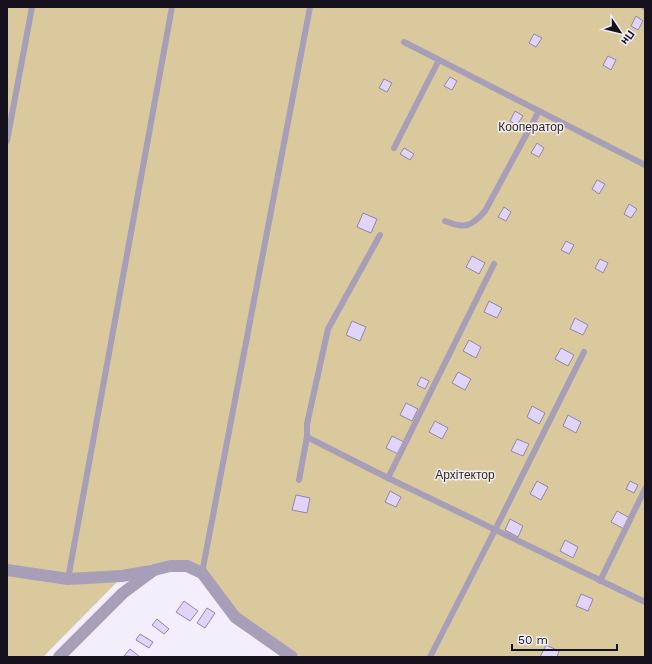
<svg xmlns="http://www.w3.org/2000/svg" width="652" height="664" font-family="'Work Sans',sans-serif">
  <rect width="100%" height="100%" fill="#f2eefb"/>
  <polygon fill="#d9c99d" points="7,7 645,7 645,657 301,657 236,612 188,561 170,560 126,571 117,582 43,657 7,657"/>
  <g fill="#e0d4f9" stroke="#9187a6">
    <polygon points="636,16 643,21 638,30 631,26"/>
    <polygon points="534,34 542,38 536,47 529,43"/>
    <polygon points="608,56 616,60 611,70 603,65"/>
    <polygon points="450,77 457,81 452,90 444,86"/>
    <polygon points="384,79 392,83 387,92 379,88"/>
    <polygon points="515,111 523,116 517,125 510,121"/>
    <polygon points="537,143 544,148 539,157 531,153"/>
    <polygon points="404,148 414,154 410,160 400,154"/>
    <polygon points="597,180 605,184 599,194 592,189"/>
    <polygon points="629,204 637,209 631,218 624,214"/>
    <polygon points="504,207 511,212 506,221 498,217"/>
    <polygon points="363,213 377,219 371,233 357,227"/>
    <polygon points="566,241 574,245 569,254 561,250"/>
    <polygon points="472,256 485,263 479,274 466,267"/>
    <polygon points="600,259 608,263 603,273 595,268"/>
    <polygon points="489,301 502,308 497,318 484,312"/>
    <polygon points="575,318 588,325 583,335 570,329"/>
    <polygon points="352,321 366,327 360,341 346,335"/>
    <polygon points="469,340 481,347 476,358 463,351"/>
    <polygon points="561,348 574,355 568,366 555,359"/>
    <polygon points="458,372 471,379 465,390 452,383"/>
    <polygon points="421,377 429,381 425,389 417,385"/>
    <polygon points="406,403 418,409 412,421 400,415"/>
    <polygon points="532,406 545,413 539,424 527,417"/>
    <polygon points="568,415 581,422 576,433 563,426"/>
    <polygon points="435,421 448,428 442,439 429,432"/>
    <polygon points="392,436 404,442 398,454 386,448"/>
    <polygon points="517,439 529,444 523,456 511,451"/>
    <polygon points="537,481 548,487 541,500 530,494"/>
    <polygon points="630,481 638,485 634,493 626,489"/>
    <polygon points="390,491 401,497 396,507 385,502"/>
    <polygon points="296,495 310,498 307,513 292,510"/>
    <polygon points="617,511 630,518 624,529 611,522"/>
    <polygon points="510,519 523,526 518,537 505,530"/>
    <polygon points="565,540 578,547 573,558 560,551"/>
    <polygon points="581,594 593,599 588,611 576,606"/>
    <polygon points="184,601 198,611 190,621 176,612"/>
    <polygon points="207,608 215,613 205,628 197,623"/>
    <polygon points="157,619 169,629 164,634 152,625"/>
    <polygon points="140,634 153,642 149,648 136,640"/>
    <polygon points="546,645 559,651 557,657 540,657"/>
    <polygon points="130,649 140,657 124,656"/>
  </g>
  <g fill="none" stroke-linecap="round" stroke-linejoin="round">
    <g stroke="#a79eb8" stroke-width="6">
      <polyline points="644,7 645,8"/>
      <polyline points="404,42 645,165"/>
      <polyline points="7,141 32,7"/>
      <polyline points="394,148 439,60"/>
      <path d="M 445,221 C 465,229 471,227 485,211 L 539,111"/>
      <polyline points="307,437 388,478 645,602"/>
      <polyline points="388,478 494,264"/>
      <polyline points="299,480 307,437 307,424 328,329 380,235"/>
      <polyline points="202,573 310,7"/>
      <polyline points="68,579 172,7"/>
      <polyline points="600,581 645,489"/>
      <polyline points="430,657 495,530 584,352"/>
    </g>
    <g stroke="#a79eb8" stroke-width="12">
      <polyline points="7,570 68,579 122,576 151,571"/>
      <polyline points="59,657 123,593 154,570 170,566 187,566 202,573 235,617 292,657"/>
    </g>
  </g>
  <g text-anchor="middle" stroke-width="3" stroke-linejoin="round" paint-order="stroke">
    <g font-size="12" fill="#33290c" stroke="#f2eefb">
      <text x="531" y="131">Кооператор</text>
      <text x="465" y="479">Архітектор</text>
    </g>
  </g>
  <rect width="652" height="664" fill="none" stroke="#16121d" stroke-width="16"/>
  <g transform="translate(620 32) rotate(125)" stroke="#f2eefb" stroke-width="3" paint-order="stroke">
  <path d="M0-3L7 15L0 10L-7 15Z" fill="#16121d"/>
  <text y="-6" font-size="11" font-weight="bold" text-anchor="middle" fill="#16121d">Пн</text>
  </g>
  <path d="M512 644v6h105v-6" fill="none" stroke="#16121d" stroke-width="2"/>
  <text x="518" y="644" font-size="12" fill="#16121d" stroke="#f2eefb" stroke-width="3" paint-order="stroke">50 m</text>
</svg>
